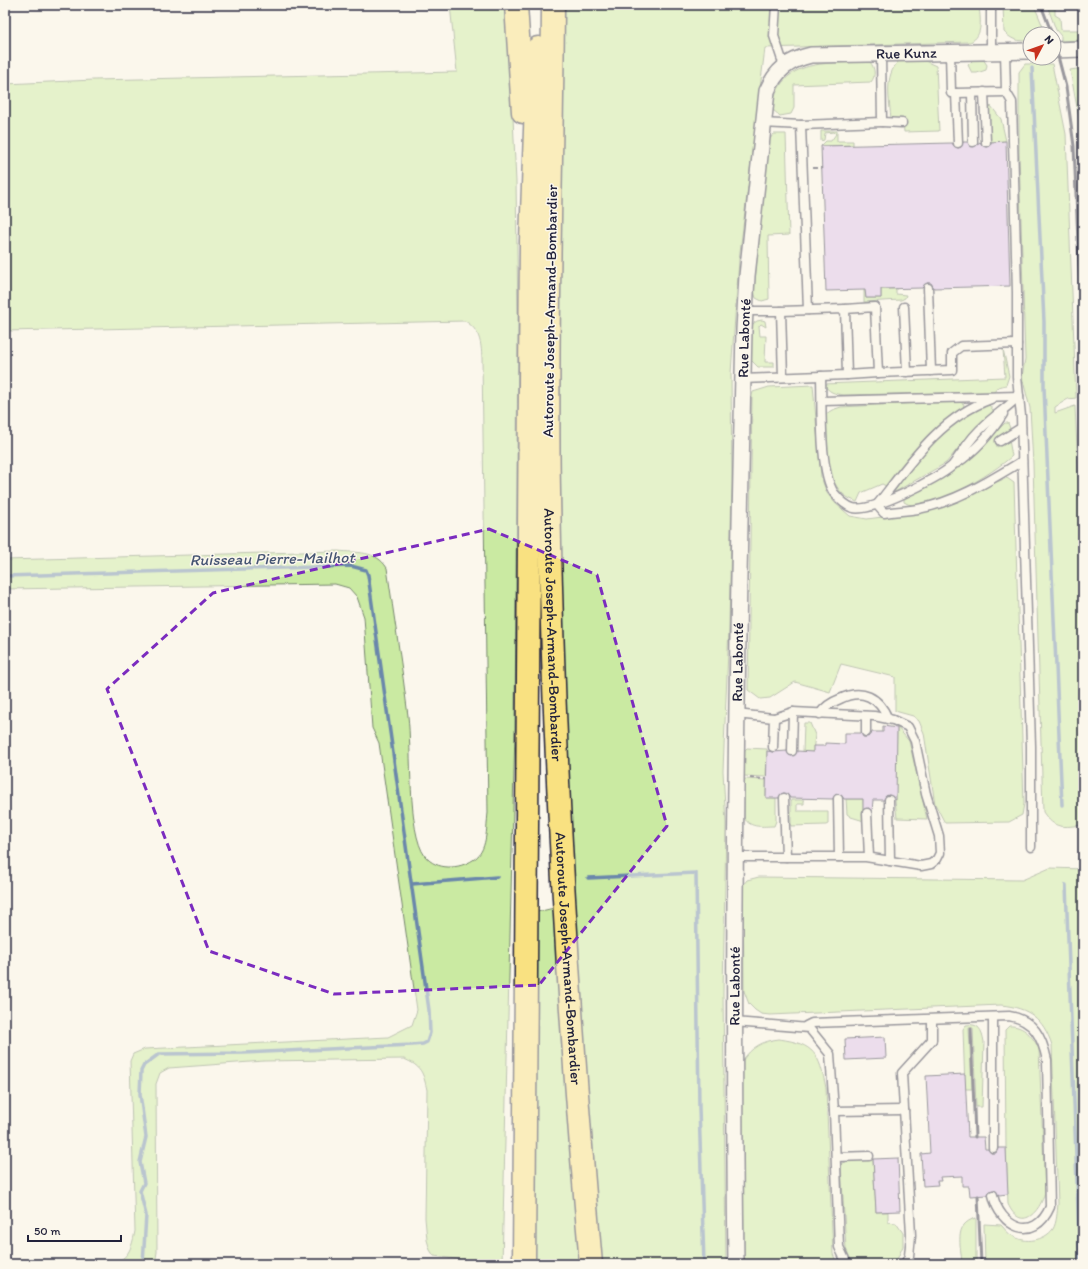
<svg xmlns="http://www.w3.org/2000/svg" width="1088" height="1269" font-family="Itim,sans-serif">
  <rect width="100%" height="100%" fill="#fbf7ec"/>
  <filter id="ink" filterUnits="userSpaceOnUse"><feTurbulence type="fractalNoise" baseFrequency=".025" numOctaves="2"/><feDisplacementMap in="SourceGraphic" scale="8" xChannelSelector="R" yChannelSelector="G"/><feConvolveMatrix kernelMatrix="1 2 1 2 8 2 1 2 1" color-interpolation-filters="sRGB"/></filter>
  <g filter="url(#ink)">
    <g fill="#caeaa2" stroke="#76866e">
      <path d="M 450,5 L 504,5 L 511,75 L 516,182 L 518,318 L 515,728 L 502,1264 L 471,1264 L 463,1260 L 434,1256 L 430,1250 L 427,1240 L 425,1218 L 427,1090 C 423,1072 421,1066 404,1059 L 264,1061 L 169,1068 L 160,1073 L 156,1084 L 157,1252 L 155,1264 L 102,1264 C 126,1263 131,1253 135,1231 L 130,1061 L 133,1054 L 145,1049 L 388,1037 L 412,1025 L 417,1010 L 379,743 L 372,728 L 364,617 L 357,597 L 349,588 L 335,584 L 5,589 L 5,560 L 338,551 C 357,553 376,550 387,568 C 394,617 402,666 408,716 C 412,749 407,832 425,856 C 437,871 459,869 473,860 C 488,851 486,829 488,813 L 482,358 C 481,342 480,330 465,321 L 5,331 L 5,84 L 94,80 L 457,72 Z"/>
      <path d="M 565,5 L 979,5 C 980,18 984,36 970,42 L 765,48 L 739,260 L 731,373 L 732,483 L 729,626 L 723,771 L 726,824 L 723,993 L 726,1264 L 601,1264 C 593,1165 582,1066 577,967 C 558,647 556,326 565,5 Z"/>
      <path d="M 1003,5 L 1034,5 L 1046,34 L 1030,34 L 1030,41 C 1018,41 1013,41 1004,32 Z"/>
      <polygon points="1047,5 1055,5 1055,15 1060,18 1061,30 1083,30 1083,40 1061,41 1061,36 1056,30"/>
      <polygon points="974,59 983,59 987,65 986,70 977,73 972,73 968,65"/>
      <path d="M 899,61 L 925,61 L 936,66 L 939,131 L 904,132 L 903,120 L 891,120 C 890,101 883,76 899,61 Z"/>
      <path d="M 870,62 C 875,68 876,76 871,82 L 794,85 L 794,108 L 791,114 L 780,116 L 772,109 C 780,56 829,64 870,62 Z"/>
      <path d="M 1025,64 L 1052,64 L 1066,134 L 1076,398 L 1068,399 L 1055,407 L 1055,413 L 1075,406 L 1083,576 L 1083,825 C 1063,827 1055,830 1043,812 L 1033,464 L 1030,408 L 1022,377 L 1025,359 L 1019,152 L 1019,72 Z"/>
      <polygon points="1083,68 1083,178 1080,124 1070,70"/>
      <polygon points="991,106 1001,119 1006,141 989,142 989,108"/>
      <polygon points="821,131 837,131 837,141 853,141 853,145 821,146 826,141 831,141 836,134 834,132 825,133 824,140 821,141"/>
      <polygon points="774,134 786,134 789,235 768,236 769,299 762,301 756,298 754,291 768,141"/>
      <polygon points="881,289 896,289 896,294 906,295 905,298 901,300 864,302 864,290 865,290 866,298 881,298"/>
      <polygon points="762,320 765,321 766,327 761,324 759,326 760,336 766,336 765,362 774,362 774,367 758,367 751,360 751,325 757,321"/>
      <path d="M 1003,349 L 1009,376 L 1006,385 L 998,387 L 994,392 L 844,395 C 834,394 829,392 823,384 L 1005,377 Z"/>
      <polygon points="813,385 821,477 827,493 835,503 850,516 867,519 929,511 999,481 1007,478 1014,483 1024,804 1022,815 1009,822 945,823 935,804 924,733 919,721 913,716 895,711 895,677 841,664 830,692 795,682 770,698 760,699 748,690 752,396 753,392 769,387"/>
      <path d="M 958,401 L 964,404 L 963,409 L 888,487 L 882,484 L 861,493 L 857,502 C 853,500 847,498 843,494 C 823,475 827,440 826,414 L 832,410 L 841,407 Z"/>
      <polygon points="989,405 993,410 990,417 960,446 946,463 893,493 938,432 981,406"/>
      <path d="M 1005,423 L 1008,423 L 1011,431 L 997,441 L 997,447 L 1009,440 L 1012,456 C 996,471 924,518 904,502 L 904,499 L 909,496 L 966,462 Z"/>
      <polygon points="804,723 810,723 815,735 813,752 803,752"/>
      <polygon points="897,727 909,741 927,819 897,818 895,800"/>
      <polygon points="747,748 767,749 766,777 744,776 745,750"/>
      <path d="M 744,779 L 766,780 L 766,797 L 776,798 L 776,821 L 774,826 C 763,826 751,829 744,818 Z"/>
      <polygon points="846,799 863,799 864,821 851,817 847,814"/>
      <polygon points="791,800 804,800 804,804 797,804 797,811 828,811 828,824 826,825 791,826"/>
      <path d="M 1050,868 L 1083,869 L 1083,1264 L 985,1264 L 984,1224 L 1001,1225 C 1005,1229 1008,1234 1013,1236 C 1025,1244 1044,1241 1053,1229 C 1057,1222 1057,1212 1058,1204 L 1052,1045 C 1043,1018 1029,1008 1001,1005 L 770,1015 L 761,1014 L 755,1010 L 749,1004 L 744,991 L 743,885 L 747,880 L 759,877 L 1022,880 Z"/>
      <polygon points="554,908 582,1264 535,1264 537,912"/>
      <path d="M 966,1025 C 979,1023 982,1030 984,1042 L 982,1107 L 976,1107 L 973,1028 L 969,1028 L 972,1089 L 965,1089 L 963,1029 Z"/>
      <path d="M 1009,1026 C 1024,1025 1033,1037 1039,1049 L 1045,1192 C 1040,1212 1021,1233 1008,1204 L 1006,1148 L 1005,1030 Z"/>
      <path d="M 779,1039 C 815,1044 819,1054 826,1088 L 833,1254 L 837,1264 L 744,1264 L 742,1061 C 752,1047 762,1041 779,1039 Z"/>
      <polygon points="852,1159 873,1159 876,1212 888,1212 888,1222 896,1223 903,1233 903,1246 895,1264 856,1264 851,1260 846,1249 841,1164"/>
      <path d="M 976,1218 L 976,1264 L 962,1264 C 961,1245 953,1224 976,1218 Z"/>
    </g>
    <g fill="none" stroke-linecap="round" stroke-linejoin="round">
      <g stroke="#6a87ab" stroke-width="3.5">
        <polyline points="1032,68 1044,322 1044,387 1062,805"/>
        <polyline points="5,576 351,566 366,570 368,575 429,1010 430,1033 427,1042 423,1044 412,1045 243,1053 159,1054 144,1065 141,1071 140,1094 146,1137 140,1162 144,1183 140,1191 146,1215 143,1264"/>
        <polyline points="588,878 696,873 699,1108 704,1264"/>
        <polyline points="412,884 497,877"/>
        <polyline points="1066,885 1080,1264"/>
      </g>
    </g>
    <g fill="#d9bdeb" stroke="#22223b">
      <polygon points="1006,141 1010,286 934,288 931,283 927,283 922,288 881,289 881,298 866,298 865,290 826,291 821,146 952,143 954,146 958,148 961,147 963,142 968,142 973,147 980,142 982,145 986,147 989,146 991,142"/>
      <polygon points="883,726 897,728 896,800 889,795 886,796 884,800 873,800 872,812 869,808 863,810 863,799 844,799 842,796 838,794 835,795 833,799 790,798 788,795 784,793 781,794 779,798 766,798 767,751 773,752 787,751 789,755 792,756 797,751 813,752 813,746 825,746 825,743 845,744 845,733 861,733 863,737 866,737 871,735 872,732 883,732"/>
      <polygon points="885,1037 886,1058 846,1060 845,1039"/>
      <polygon points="965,1074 968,1137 984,1137 985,1149 988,1149 991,1153 996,1153 998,1148 1006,1148 1008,1194 999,1195 994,1190 989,1191 988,1195 970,1196 969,1186 962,1186 962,1176 940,1177 941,1181 937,1181 938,1185 923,1186 921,1154 930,1153 926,1076"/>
      <polygon points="898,1158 900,1211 876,1212 873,1159"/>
    </g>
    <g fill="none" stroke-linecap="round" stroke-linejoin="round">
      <g stroke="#22223b" stroke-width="11">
        <g id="service">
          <polyline points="776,5 774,36 784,66"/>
          <polyline points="991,5 991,52"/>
          <polyline points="950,52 951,93 956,93 1006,92 1005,51"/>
          <polyline points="984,92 986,142"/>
          <polyline points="1006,92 1012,102 1017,292 1017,377 1021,416 1031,746 1031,847"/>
          <polyline points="956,93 958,143"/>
          <polyline points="972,93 973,142"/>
          <polyline points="882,122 902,123"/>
          <polyline points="762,123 801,125 808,310"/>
          <polyline points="801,125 882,122 881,54"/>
          <polyline points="928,288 931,371"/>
          <polyline points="904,307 907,372"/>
          <polyline points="845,309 875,307 878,373 847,375"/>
          <polyline points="745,311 781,311 783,377"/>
          <polyline points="878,373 952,370 952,353 961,346 1017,344"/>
          <path d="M 821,376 C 822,405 819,471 834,493 C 839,499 846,506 853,508 C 871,513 939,478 952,466 C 956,462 959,455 963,451 C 969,441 978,431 987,423 C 997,414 1009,406 1019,396"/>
          <polyline points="742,379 847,375 845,309 781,311"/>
          <polyline points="822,401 1019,396"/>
          <polyline points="1000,441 1021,428"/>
          <path d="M 957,463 C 976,450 991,433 1003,414"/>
          <path d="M 877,505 C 910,463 939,418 991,399"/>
          <path d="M 877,505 L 884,513 C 895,511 906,511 918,509 C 956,502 989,481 1022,461"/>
          <polyline points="736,714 774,718 773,747"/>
          <path d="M 820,714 C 825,706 832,702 840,699 C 862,688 879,697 888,719"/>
          <polyline points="866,716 866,732"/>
          <polyline points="792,751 793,712"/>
          <polyline points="784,798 786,857"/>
          <polyline points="838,799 839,857"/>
          <polyline points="889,800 890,861"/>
          <polyline points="867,813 869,857"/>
          <polyline points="736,857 866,857 921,866 931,864 937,859 940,853 939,836 926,794 915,741 908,727 893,720 874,716 793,712 774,718"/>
          <polyline points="734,1022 809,1028 830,1054 834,1111 904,1110"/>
          <path d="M 806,1026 L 812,1023 L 1009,1016 C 1034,1020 1042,1037 1047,1060 L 1050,1207 C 1034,1244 1000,1227 993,1195"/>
          <polyline points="834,1111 839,1247 847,1264"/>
          <polyline points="993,1148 993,1017"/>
          <polyline points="836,1157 869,1156"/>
          <polyline points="905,1264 909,1256 911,1235 902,1073 932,1040 932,1020"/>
        </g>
      </g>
      <g stroke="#22223b" stroke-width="18">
        <g id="minor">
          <polyline points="1054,50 1083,49"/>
          <path id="s1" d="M 736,1264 C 732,952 737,641 744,330 L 747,276 L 767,91 C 776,70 789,60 811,55 L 1030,51"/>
        </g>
      </g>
      <g stroke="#22223b" stroke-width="25">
        <g id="motorway">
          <polyline points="516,5 523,112"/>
          <path id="s2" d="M 553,5 C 552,167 546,330 549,493 C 553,750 568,1008 591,1264"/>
          <polyline points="524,1264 531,241 538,48"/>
        </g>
      </g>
      <g stroke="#22223b" stroke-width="2" stroke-dasharray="4 3" stroke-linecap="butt">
        <polyline points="813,168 822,168"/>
        <polyline points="750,778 766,779"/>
      </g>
      <use href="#service" stroke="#fbf7ec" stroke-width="8"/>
      <use href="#minor" stroke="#fbf7ec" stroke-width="15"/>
      <use href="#motorway" stroke="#f9e181" stroke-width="22"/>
      <g stroke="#22223b" stroke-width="3">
        <polyline points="1041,5 1052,34"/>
        <polyline points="1054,41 1066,87 1074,146 1083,363"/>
        <polyline points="971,1029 975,1137"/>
        <polyline points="978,1196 981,1264"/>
      </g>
    </g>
  </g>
  <path d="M0 0H1088V1269H0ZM 489,529 L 597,575 L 667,826 L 539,985 L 334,994 L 209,951 L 107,689 L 213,593 Z" fill="#fbf7ec" fill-opacity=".55" fill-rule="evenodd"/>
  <path fill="none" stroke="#7b2cbf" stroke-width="3" stroke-dasharray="8 5" stroke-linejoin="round" d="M 489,529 L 597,575 L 667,826 L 539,985 L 334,994 L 209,951 L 107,689 L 213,593 Z"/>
  <g text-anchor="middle" stroke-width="3" stroke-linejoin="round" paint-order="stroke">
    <g font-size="15" fill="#22223b" stroke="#fbf7ec">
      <text dy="5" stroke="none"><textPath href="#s1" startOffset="1329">Rue Kunz</textPath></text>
      <text transform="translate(550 311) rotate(-89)" y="5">Autoroute Joseph-Armand-Bombardier</text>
      <text dy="5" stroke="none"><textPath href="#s1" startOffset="926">Rue Labonté</textPath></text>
      <text dy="5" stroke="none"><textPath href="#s2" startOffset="630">Autoroute Joseph-Armand-Bombardier</textPath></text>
      <text dy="5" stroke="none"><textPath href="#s1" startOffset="602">Rue Labonté</textPath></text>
      <text dy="5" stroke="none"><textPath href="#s2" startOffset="954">Autoroute Joseph-Armand-Bombardier</textPath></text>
      <text dy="5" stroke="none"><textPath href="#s1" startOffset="278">Rue Labonté</textPath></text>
    </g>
    <g font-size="16" font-style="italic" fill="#465573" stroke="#fbf7ec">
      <text transform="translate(272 558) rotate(-1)" y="6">Ruisseau Pierre-Mailhot</text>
    </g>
  </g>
  <rect width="1088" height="1269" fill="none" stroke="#fbf7ec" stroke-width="20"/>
  <rect x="10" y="10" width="1068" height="1249" fill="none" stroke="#22223b" stroke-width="1.5" filter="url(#ink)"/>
  <g transform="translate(1042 46) rotate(49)"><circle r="19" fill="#fbf7ec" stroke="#a4a2a5"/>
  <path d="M0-3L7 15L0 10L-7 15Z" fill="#c8321e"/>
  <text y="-6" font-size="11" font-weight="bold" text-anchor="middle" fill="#22223b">N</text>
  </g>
  <path d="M28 1235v6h93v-6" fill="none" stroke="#22223b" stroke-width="2"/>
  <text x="34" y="1235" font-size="12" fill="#22223b" stroke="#fbf7ec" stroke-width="3" paint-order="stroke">50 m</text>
</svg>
